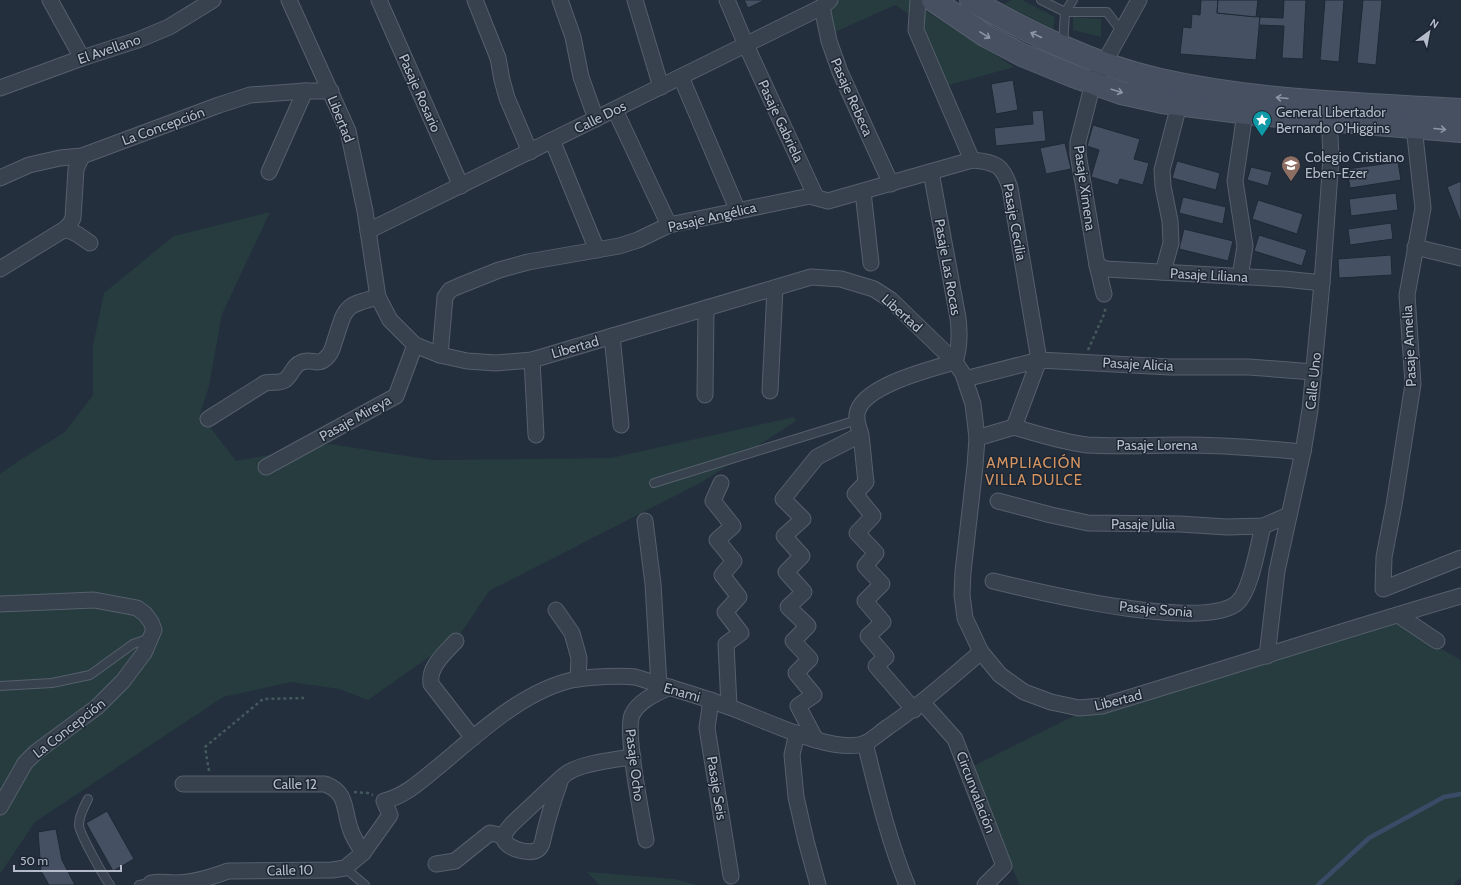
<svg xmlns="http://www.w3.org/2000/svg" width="1461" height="885" font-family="Cabin,sans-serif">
  <rect width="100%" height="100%" fill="#242f3e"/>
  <g fill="#263c3f">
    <polygon points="833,0 913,0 929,13 1014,67 949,85 917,19 895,5 835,32 823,7"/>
    <polygon points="1012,0 1022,0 1055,17 1053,29 1004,4"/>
    <polygon points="1073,17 1101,19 1101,37 1073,30"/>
    <polygon points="270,212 222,314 209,386 200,414 236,461 330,444 432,460 611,458 794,417 796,421 702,482 489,591 459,636 368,700 339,689 291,682 223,697 35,822 0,874 0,474 20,460 65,432 93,395 93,346 104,293 174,236"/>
    <polygon points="1393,622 1461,660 1461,878 1455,882 1454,885 1020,885 965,770 1084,711"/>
    <polygon points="587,872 674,879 697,885 600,885"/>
  </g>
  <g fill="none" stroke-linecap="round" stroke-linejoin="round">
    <polyline stroke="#394c67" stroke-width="4.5" points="1318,885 1369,838 1444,797 1461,794"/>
  </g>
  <g fill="#455162" stroke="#1f2835">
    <polygon points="744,0 765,0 748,8"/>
    <polygon points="1201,0 1218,0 1217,13 1260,17 1256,60 1180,54 1183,27 1191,28 1192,14 1200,15"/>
    <polygon points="1218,0 1258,0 1256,17 1217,13"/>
    <polygon points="1284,0 1306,0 1303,59 1282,58 1284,26 1259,25 1260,17 1283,18"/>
    <polygon points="1325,0 1344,0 1339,62 1320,60"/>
    <polygon points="1363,0 1382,0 1376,65 1357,63"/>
    <polygon points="1013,80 1018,110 996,114 991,84"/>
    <polygon points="1043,110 1046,141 996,146 994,128 1033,124 1032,111"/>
    <polygon points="1093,125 1140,139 1134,159 1149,163 1143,185 1120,179 1118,185 1091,177 1099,150 1087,146"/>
    <polygon points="1065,143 1071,169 1046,174 1040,148"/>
    <polygon points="1177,161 1220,173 1216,190 1172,178"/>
    <polygon points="1398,162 1401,180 1350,188 1347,169"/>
    <polygon points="1251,167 1272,172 1268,186 1247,180"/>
    <polygon points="1461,181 1461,223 1447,187"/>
    <polygon points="1396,193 1398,210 1351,216 1349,199"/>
    <polygon points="1183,197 1226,207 1223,224 1179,213"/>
    <polygon points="1258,200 1303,214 1297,234 1252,219"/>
    <polygon points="1391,223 1393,239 1350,245 1348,229"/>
    <polygon points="1184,229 1233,241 1228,261 1179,249"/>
    <polygon points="1259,235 1307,250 1302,266 1254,251"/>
    <polygon points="1391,255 1392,275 1339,278 1338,259"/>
    <polygon points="107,811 134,859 113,871 86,823"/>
    <polygon points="56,829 62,860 75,885 49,885 41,871 38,832"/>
  </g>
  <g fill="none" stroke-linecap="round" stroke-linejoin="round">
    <g stroke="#565f6c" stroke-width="10">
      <g id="lane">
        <polyline points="1041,0 1065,12 1063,46"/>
        <polyline points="1065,12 1107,12 1122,32"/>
        <polyline points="1065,12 1073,0"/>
        <polyline points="654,483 857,420"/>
        <polyline points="0,686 52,683 90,675 133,644 150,638"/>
        <path d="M 88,799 C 84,807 79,815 79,825 C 79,833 104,877 110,885"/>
        <polyline points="345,868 365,885"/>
        <polyline points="139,885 151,883"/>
      </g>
    </g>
    <g stroke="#565f6c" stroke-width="17">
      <g id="street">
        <polyline points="50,0 82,58"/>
        <path d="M 289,0 L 348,131 L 365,211 L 378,297 L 390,320 L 415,345 L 440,355 L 467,361 L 496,363 L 532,360 L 811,277 L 841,279 L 874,289 L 891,300 L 955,362 L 963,374 L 973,404 L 977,438 L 975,466 L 963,572 L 962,595 L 965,618 L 981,652 L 1000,675 L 1024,692 L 1051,702 L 1079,708 L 1102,706 C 1222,670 1341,631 1461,596"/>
        <polyline points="379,0 461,186"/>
        <polyline points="475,0 498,58 502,80 507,98 530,152"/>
        <polyline points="560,0 573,37 581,77 596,119"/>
        <polyline points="635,0 661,87"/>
        <polyline points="727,0 746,45 816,197"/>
        <polyline points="918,0 916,30 972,160"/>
        <polyline points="822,7 829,41 840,72 891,184"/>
        <polyline points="681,77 738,211"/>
        <polyline points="0,88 82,58 138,40 169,27 213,0"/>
        <polyline points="615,110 669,225"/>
        <polyline points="1414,127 1423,208 1407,295 1413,384 1394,505 1384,557 1383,589 1461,558"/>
        <polyline points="552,140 597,250"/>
        <polyline points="269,172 305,91"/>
        <polyline points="0,178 29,165 60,158 82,156 219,105 250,95 305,91 331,91"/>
        <polyline points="863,192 871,263"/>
        <polyline points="65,229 77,234 90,243"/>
        <polyline points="368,231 822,7 830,0"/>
        <polyline points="1415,247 1461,258"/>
        <polyline points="1097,265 1106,269 1285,279 1322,283"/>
        <polyline points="0,269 65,229 70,224 73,218 76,169 82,156"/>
        <polyline points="1163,272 1171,243 1170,221 1163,186 1162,170 1179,105"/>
        <polyline points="1240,277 1245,246 1235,181 1245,113"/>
        <polyline points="1104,294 1097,265 1078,154 1078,142 1093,83 1139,0"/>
        <polyline points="612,336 621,425"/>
        <path d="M 440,355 L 445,297 L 450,290 L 459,286 L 499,270 L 528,262 L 619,246 L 638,240 L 669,225 L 810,196 L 828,201 L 972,160 C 996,162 1003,165 1010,188 L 1039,360 L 1014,427 C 1038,434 1062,442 1087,445 C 1119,447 1150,445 1181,445 C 1222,445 1262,448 1303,452"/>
        <polyline points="532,360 536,435"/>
        <polyline points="965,379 1039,360 1170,367 1249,367 1314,372"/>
        <polyline points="770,391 775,288"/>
        <polyline points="705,395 706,308"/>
        <path d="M 208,419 L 265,383 C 272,381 279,384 285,380 C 292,375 293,365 302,362 C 312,358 318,367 327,357 C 332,353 333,346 335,340 C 346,307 343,306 378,297"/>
        <polyline points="977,438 1014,427"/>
        <polyline points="266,467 396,396 415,345"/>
        <polyline points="721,483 713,501 733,526 717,540 734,561 722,575 739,597 725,612 741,633 726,644 729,706"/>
        <polyline points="998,501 1051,515 1088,523 1180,524 1227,527 1263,526 1289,515"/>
        <polyline points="645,521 653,584 659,685"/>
        <path d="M 993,581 C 1038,592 1203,632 1237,603 C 1251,591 1258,545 1263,526"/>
        <polyline points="0,604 94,600 137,608 145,614 151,622 154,630 144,653 123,681 97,707 36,752 25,763 0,807"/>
        <polyline points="556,610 572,633 579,658 578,679"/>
        <polyline points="1398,615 1437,641"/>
        <path d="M 456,641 C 445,653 428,667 431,684 L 473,738"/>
        <polyline points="1267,656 1277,571 1303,452 1310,410 1322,283 1331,159 1329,112"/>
        <polyline points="711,700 707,728 731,876"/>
        <polyline points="922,702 955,739 1004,866 985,885"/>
        <path d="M 914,710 L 876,666 L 886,657 L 868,636 L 883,622 L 865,601 L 882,584 L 865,566 L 876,553 L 857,533 L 873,516 L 855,494 L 866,482 C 864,466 863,451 861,435 C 859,428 856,422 857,414 C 861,386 931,369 955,362 C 960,347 960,334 958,318 L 931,172"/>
        <polyline points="797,733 792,755 796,797 806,841 818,885"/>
        <polyline points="816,740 798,706 814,695 796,673 810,659 793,641 808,626 788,607 804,592 786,572 802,556 784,536 803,519 783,499 817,457 860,435"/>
        <path d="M 865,743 C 877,791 888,839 907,885"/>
        <path d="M 562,777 L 512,824 C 509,828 504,832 504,837 C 503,848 529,855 537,850 C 543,847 543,837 545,831 C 548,818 552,806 556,793 C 558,789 559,783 561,779 C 570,764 617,759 633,757"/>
        <path d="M 183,784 L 325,784 C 349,793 343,811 351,831 C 354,839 359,846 363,853"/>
        <path d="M 646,840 C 642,818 625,732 632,715 C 638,701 657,693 670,687"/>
        <polyline points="436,864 455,861 490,833 504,836"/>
        <path d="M 151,883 C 161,881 166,883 175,883 C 193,883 212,877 228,871 L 332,870 L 345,868 L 363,853 L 390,815 L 384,801 C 405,796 421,781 438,767 C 478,734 524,689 577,679 C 591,677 621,675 635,677 C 643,679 650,682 658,684 C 682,691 706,698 729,707 C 761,718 834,756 866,743 C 873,739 881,732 888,727 C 921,705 950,678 981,652"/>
      </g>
    </g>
    <g stroke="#565f6c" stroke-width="24">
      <g id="secondary">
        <polyline points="933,0 986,36 1022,55 1073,76 1121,93 1162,102 1256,114 1461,131"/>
        <path d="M 971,0 C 1030,33 1093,65 1160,80 C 1258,102 1361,104 1461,110"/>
      </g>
    </g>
    <g stroke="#44595c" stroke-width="2.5" stroke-dasharray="3 3" stroke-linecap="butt">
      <polyline points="1088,350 1105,312 1105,308"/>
      <polyline points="209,771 205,747 263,699 304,698"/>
      <polyline points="354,792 368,793 373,795"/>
    </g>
    <use href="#lane" stroke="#38414e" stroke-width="8"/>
    <use href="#street" stroke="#38414e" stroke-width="15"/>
    <use href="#secondary" stroke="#465061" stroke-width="22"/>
  </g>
  <defs><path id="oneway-shaft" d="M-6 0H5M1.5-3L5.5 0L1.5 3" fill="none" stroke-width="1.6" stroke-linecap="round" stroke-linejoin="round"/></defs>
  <g stroke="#8e96a5">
    <use href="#oneway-shaft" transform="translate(985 35) rotate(32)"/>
    <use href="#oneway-shaft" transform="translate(1036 35) rotate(-155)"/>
    <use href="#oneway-shaft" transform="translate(1117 91) rotate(18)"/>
    <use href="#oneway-shaft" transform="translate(1282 98) rotate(-175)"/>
    <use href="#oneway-shaft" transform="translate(1440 129) rotate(5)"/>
  </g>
  <defs>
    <g id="sight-pin" transform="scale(1)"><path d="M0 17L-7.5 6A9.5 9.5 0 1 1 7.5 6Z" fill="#0f9aa8" stroke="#1d2633"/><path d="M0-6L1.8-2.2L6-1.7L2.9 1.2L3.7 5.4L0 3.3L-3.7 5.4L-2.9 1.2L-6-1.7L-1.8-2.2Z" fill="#fff"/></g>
    <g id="school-pin" transform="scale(1)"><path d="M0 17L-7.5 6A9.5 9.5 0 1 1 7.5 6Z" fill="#8d6e63" stroke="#1d2633"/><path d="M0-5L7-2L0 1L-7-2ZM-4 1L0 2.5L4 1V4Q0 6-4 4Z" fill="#fff"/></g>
  </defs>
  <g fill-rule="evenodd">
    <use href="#sight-pin" x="1262" y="120"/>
    <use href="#school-pin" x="1291" y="165"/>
  </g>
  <g text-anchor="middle" stroke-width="3" stroke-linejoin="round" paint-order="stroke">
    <g font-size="14" fill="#b4bcc9" stroke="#1d2633">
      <text transform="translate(109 49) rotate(-19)" y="5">El Avellano</text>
      <text transform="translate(420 93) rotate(66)" y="5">Pasaje Rosario</text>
      <text transform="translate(852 97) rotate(66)" y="5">Pasaje Rebeca</text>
      <text transform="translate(600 117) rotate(-26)" y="5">Calle Dos</text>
      <text transform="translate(341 119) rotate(68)" y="5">Libertad</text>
      <text transform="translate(781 121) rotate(65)" y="5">Pasaje Gabriela</text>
      <text transform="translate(163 126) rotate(-20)" y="5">La Concepción</text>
      <text transform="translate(1085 188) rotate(82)" y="5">Pasaje Ximena</text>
      <text transform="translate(712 217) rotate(-13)" y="5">Pasaje Angélica</text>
      <text transform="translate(1015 222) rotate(80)" y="5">Pasaje Cecilia</text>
      <text transform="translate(948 267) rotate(80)" y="5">Pasaje Las Rocas</text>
      <text transform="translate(1209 275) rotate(3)" y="5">Pasaje Liliana</text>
      <text transform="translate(902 313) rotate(42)" y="5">Libertad</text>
      <text transform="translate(1409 346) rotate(-93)" y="5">Pasaje Amelia</text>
      <text transform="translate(575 347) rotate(-16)" y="5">Libertad</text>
      <text transform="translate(1138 364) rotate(3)" y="5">Pasaje Alicia</text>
      <text transform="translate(1313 381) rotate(-84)" y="5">Calle Uno</text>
      <text transform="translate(355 418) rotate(-29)" y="5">Pasaje Mireya</text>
      <text x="1157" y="450">Pasaje Lorena</text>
      <text x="1143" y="529">Pasaje Julia</text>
      <text transform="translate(1156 609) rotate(5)" y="5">Pasaje Sonia</text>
      <text transform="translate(682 692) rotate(16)" y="5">Enami</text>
      <text transform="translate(1118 700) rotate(-14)" y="5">Libertad</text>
      <text transform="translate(69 728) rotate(-38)" y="5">La Concepción</text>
      <text transform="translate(635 765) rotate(83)" y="5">Pasaje Ocho</text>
      <text x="295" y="789">Calle 12</text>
      <text transform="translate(717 788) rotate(81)" y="5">Pasaje Seis</text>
      <text transform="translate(976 792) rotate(69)" y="5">Circunvalación</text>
      <text transform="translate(290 870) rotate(-1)" y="5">Calle 10</text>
    </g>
    <g font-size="14" fill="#b4bcc9" stroke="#1d2633" text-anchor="start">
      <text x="1276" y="117">General Libertador<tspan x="1276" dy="16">Bernardo O'Higgins</tspan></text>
      <text x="1305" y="162">Colegio Cristiano<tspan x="1305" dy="16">Eben-Ezer</tspan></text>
    </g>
    <g font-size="15" letter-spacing="1" fill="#d59563" stroke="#1d2633">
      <text x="1034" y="468">AMPLIACIÓN<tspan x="1034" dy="17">VILLA DULCE</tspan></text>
    </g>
  </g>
  <g transform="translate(1429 32) rotate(32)" stroke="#1d2633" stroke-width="3" paint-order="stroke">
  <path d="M0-3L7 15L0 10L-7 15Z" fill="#b4bcc9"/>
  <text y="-6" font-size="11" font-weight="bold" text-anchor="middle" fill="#b4bcc9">N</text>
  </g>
  <path d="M14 865v6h107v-6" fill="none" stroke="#b4bcc9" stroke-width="2"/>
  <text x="20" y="865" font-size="12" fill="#b4bcc9" stroke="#1d2633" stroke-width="3" paint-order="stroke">50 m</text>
</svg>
